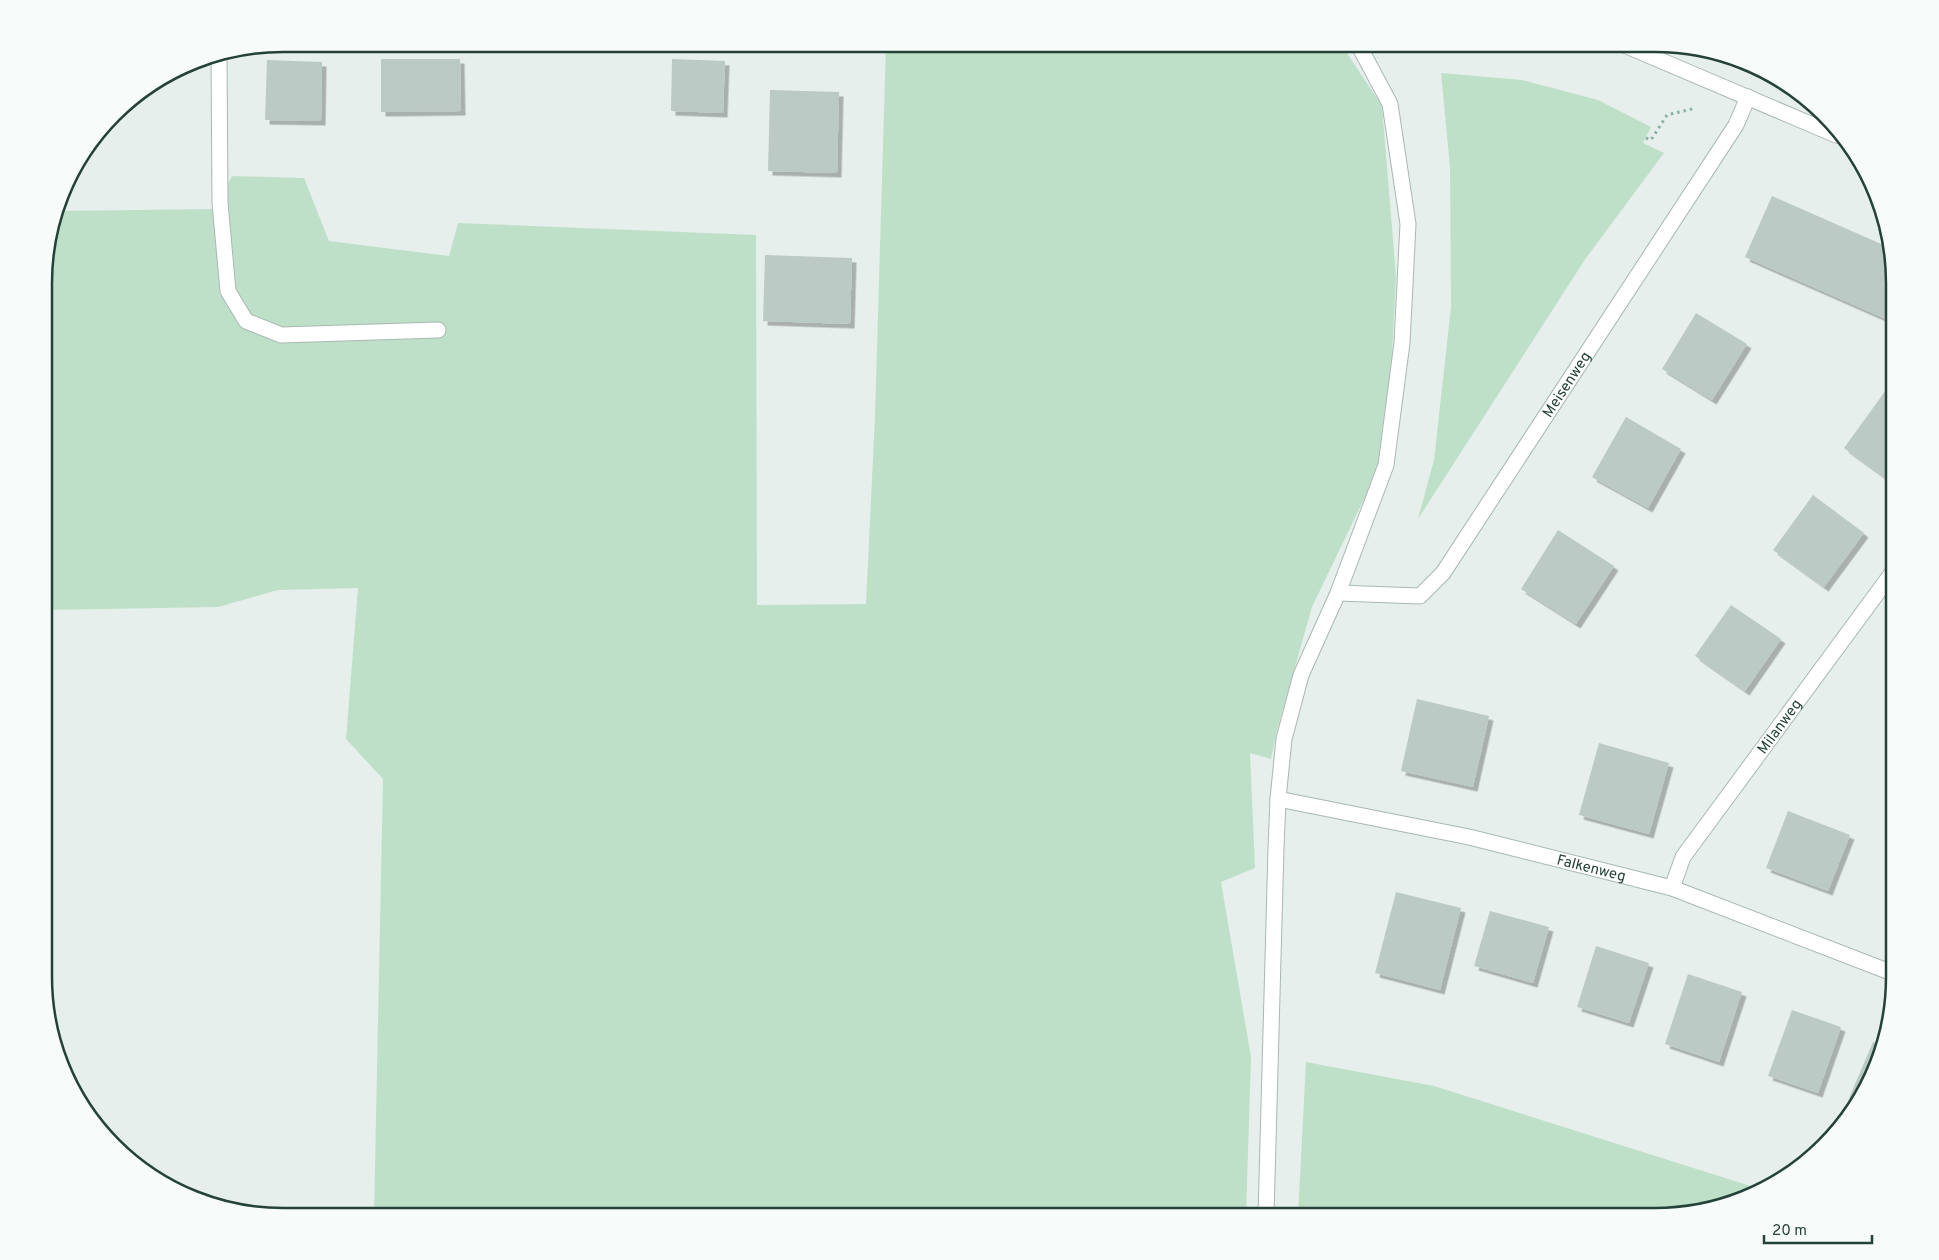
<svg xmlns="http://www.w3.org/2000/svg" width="1939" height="1260" font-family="Overpass,sans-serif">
  <defs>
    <filter id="shadow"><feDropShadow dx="4.5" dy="4.5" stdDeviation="0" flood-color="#0004"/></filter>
  </defs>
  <rect width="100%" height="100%" fill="#e6efeb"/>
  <g fill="#bfe0c8">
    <polygon points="886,44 1341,44 1382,106 1396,276 1389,415 1376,474 1312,607 1277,730 1271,759 1250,753 1255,868 1221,882 1251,1057 1246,1216 374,1216 383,779 346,739 358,588 278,590 218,607 46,610 46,253 58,211 214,209 232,176 304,178 329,241 449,256 458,223 756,235 757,605 866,604 875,416"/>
    <polygon points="1441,73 1522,80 1598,100 1651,127 1643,143 1664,153 1586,258 1418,519 1434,460 1451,307 1450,167"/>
    <polygon points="1306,1062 1434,1086 1760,1189 1671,1216 1298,1216"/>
  </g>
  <g fill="#bbcac4" filter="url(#shadow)">
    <polygon points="381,59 460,59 461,111 381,112"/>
    <polygon points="672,59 725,61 723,113 671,111"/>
    <polygon points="267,60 322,62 321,121 265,120"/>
    <polygon points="770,90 839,92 837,173 768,171"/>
    <polygon points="1772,196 1888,247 1895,268 1895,323 1745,257"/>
    <polygon points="765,255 852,258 850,324 763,321"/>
    <polygon points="1696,313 1747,344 1712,400 1662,369"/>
    <polygon points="1886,390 1895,396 1895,485 1844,448"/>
    <polygon points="1626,417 1681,449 1648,508 1592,477"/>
    <polygon points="1813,495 1864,533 1824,587 1773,550"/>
    <polygon points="1558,530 1614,566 1576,624 1521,589"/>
    <polygon points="1731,605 1781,639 1745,691 1695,656"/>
    <polygon points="1417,699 1489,716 1473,787 1401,771"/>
    <polygon points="1599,743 1669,763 1649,834 1579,815"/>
    <polygon points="1788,811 1850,835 1828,891 1766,868"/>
    <polygon points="1396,892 1461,908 1440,990 1375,973"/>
    <polygon points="1895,896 1895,918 1886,914"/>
    <polygon points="1490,911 1549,927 1533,983 1474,966"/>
    <polygon points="1596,946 1649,963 1629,1023 1577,1007"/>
    <polygon points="1688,974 1742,992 1719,1062 1665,1044"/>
    <polygon points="1792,1010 1841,1027 1818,1093 1768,1076"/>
    <polygon points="1873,1042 1884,1046 1883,1053 1858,1102 1849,1098"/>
  </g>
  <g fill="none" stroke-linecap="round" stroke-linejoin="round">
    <g stroke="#a8b8b2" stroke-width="17">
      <g id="lane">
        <polyline points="219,56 220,203 228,291 246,321 281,335 438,330"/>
        <polyline points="1266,1216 1276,848 1278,799 1284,739 1301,675 1338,593 1386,465 1402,343 1408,224 1390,104 1358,44"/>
      </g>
    </g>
    <g stroke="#a8b8b2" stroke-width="17">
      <g id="street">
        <polyline points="1622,44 1836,135"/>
        <path id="s1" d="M 1338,593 L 1420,596 L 1443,573 L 1736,125 L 1748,97"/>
        <path id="s2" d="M 1278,799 L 1469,837 L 1672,888 L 1895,974"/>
        <path id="s3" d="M 1672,888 L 1683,857 L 1895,569"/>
      </g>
    </g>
    <polyline stroke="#86b3a5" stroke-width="3" stroke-dasharray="2.5 4" stroke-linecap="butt" points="1646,138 1651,140 1667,115 1696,108"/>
    <use href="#lane" stroke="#fff" stroke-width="15"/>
    <use href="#street" stroke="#fff" stroke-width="15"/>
  </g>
  <g text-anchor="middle" stroke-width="5" stroke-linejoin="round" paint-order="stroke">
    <g font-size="15" fill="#24423a" stroke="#f7fbf9">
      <text dy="5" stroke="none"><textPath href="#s1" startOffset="340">Meisenweg</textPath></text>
      <text dy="5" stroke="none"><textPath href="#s3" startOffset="195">Milanweg</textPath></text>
      <text dy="5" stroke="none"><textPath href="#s2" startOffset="321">Falkenweg</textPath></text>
    </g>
  </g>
  <path d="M0 0H1939V1260H0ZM283 52H1655A231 231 0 0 1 1886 283V977A231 231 0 0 1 1655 1208H283A231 231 0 0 1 52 977V283A231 231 0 0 1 283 52Z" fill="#f7fbf9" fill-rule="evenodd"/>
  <path fill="none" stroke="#24423a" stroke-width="2.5" d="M283 52H1655A231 231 0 0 1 1886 283V977A231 231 0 0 1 1655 1208H283A231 231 0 0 1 52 977V283A231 231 0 0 1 283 52Z"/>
  <path d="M1764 1235v8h108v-8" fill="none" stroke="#24423a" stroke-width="2.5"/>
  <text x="1772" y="1235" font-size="15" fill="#24423a" stroke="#f7fbf9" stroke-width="4" paint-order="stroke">20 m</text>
</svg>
